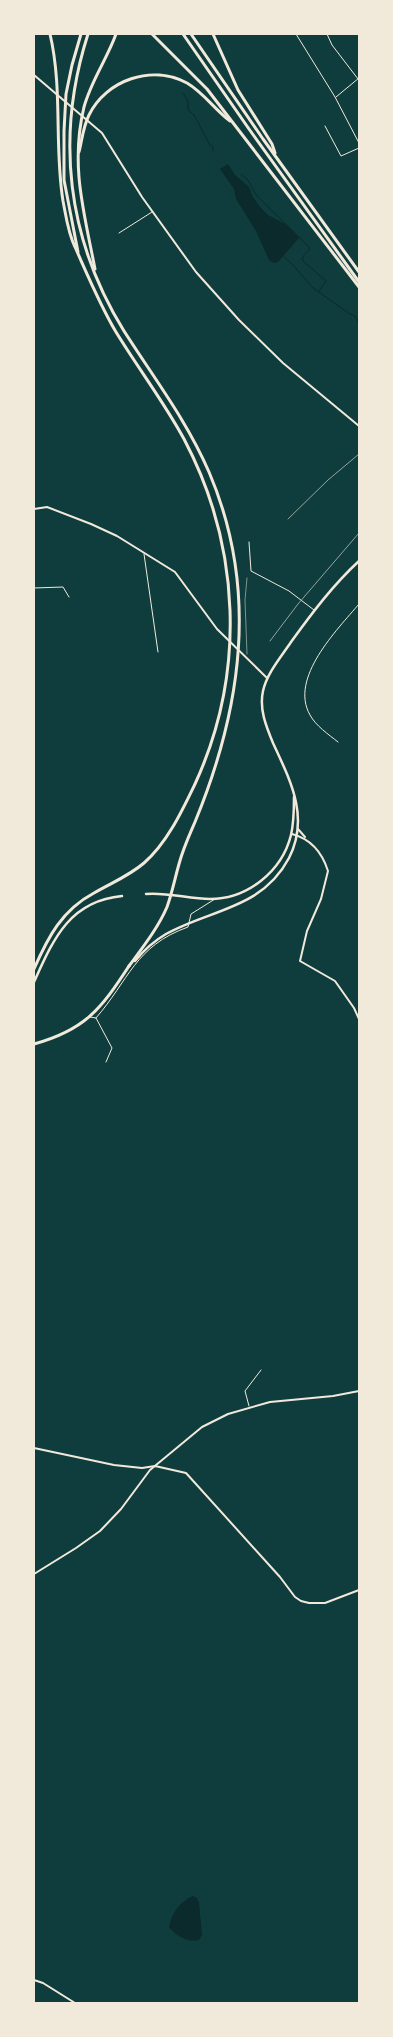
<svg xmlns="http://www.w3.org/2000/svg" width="393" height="2037" font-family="Lato,sans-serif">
  <rect width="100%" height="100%" fill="#0f3d3e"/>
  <g fill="#0a2a2b">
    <polygon points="228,164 235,175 249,187 253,197 260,207 268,215 287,225 299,238 278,262 274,263 269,260 256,231 236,199 234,189 220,169"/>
    <path d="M 193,1896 L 197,1898 L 199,1903 L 202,1935 L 199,1940 C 188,1943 176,1936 169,1927 C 171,1914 180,1901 193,1896 Z"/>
  </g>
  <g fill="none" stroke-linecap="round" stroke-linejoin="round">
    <g stroke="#0a2a2b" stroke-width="1">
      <polyline points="183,93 188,101 188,110 194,115 210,145 213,147 213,151"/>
      <polyline points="241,174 248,180 256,195 309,247 309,250 304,255 302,260 326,281 319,291"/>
      <polyline points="284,257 292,264 313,288 350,314 355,316 359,323"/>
    </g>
    <polyline stroke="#f1e9da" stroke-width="0.5" points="247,654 245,600 247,578"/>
    <g stroke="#f1e9da" stroke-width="1">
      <polyline points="296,34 335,97 359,143"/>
      <polyline points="327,34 332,45 358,79"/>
      <polyline points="336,97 359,78"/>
      <polyline points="325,126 341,156 359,148"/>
      <polyline points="119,233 152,212"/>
      <polyline points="249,542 251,571 289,591 314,610"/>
      <polyline points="144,554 158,652"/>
      <polyline points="34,588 63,587 69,597"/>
      <path d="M 338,742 C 328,734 316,726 310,715 C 289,678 337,630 359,604"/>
      <polyline points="90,1017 96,1018 112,1048 106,1062"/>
      <path d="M 96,1018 C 129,980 135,946 188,927 L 191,914 L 215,899"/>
      <polyline points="249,1406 245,1391 261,1370"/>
    </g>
    <g stroke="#f1e9da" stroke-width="2">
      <polyline points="34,75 102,133 142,197 196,272 239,320 283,363 359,426"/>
      <polyline points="298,829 305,837"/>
      <path d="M 292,834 C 311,839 322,852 328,871 L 321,899 L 307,931 L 300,961 L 335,981 L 354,1008 L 359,1019"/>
      <polyline points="34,1448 114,1465 142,1468 155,1466 186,1473 280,1577 295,1597 301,1601 309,1603 325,1603 359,1590"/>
      <polyline points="34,1574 76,1548 100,1531 121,1509 150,1470 202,1427 228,1414 270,1402 333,1396 359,1391"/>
    </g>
    <g stroke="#f1e9da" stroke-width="2">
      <polyline points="34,509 47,507 91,524 117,536 175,572 217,629 267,678"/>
      <polyline points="34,1980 43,1983 75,2003"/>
    </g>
    <g stroke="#f1e9da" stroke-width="2.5">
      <path d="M 146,894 C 167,892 189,899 210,899 C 248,899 282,871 291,835 C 294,822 294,810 294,797"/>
      <path d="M 135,961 C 144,950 154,941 166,934 C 211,909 262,909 289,858 C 310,817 290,780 273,743 C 266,726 259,709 263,691 C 267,673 281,657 291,642 C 312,613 333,585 359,561"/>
      <path d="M 34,982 C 53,940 69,901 122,896"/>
    </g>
    <path stroke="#f1e9da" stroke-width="3" d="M 34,1044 C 85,1030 101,1009 129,966"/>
    <g stroke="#f1e9da" stroke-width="3">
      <path d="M 88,34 C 55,137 67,239 124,331 C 154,378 187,421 209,472 C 259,589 242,708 195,822 C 189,836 183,849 179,864 C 175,878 172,893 167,907 C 158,928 143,947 129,966"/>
      <polyline points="152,34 207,89 359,287"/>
      <polyline points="183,34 249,129 359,282"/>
      <polyline points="191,34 263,139 359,272"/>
      <polyline points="213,34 238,90 272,144 275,153"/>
      <path d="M 79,152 C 82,140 83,127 89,115 C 106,80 152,64 187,83 C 204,93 214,109 230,121"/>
      <polyline points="78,252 64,180 64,131 66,94 72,65 81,34"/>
      <path d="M 95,269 C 84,212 70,165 84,107 C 91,81 107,59 116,34"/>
      <path d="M 34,969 C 48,937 62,910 94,893 C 111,883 129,876 144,863 C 167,843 182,811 195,784 C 246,673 241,547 184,439 C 164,402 138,368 116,332 C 100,305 88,276 75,247 C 68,233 66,216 63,201 C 54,146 63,89 50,34"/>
    </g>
    <g stroke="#97a49c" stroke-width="1">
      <polyline points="288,519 328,480 359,454"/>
      <polyline points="270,641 298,604 359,533"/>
    </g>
  </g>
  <rect width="393" height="2037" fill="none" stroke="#f1e9da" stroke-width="70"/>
</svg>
